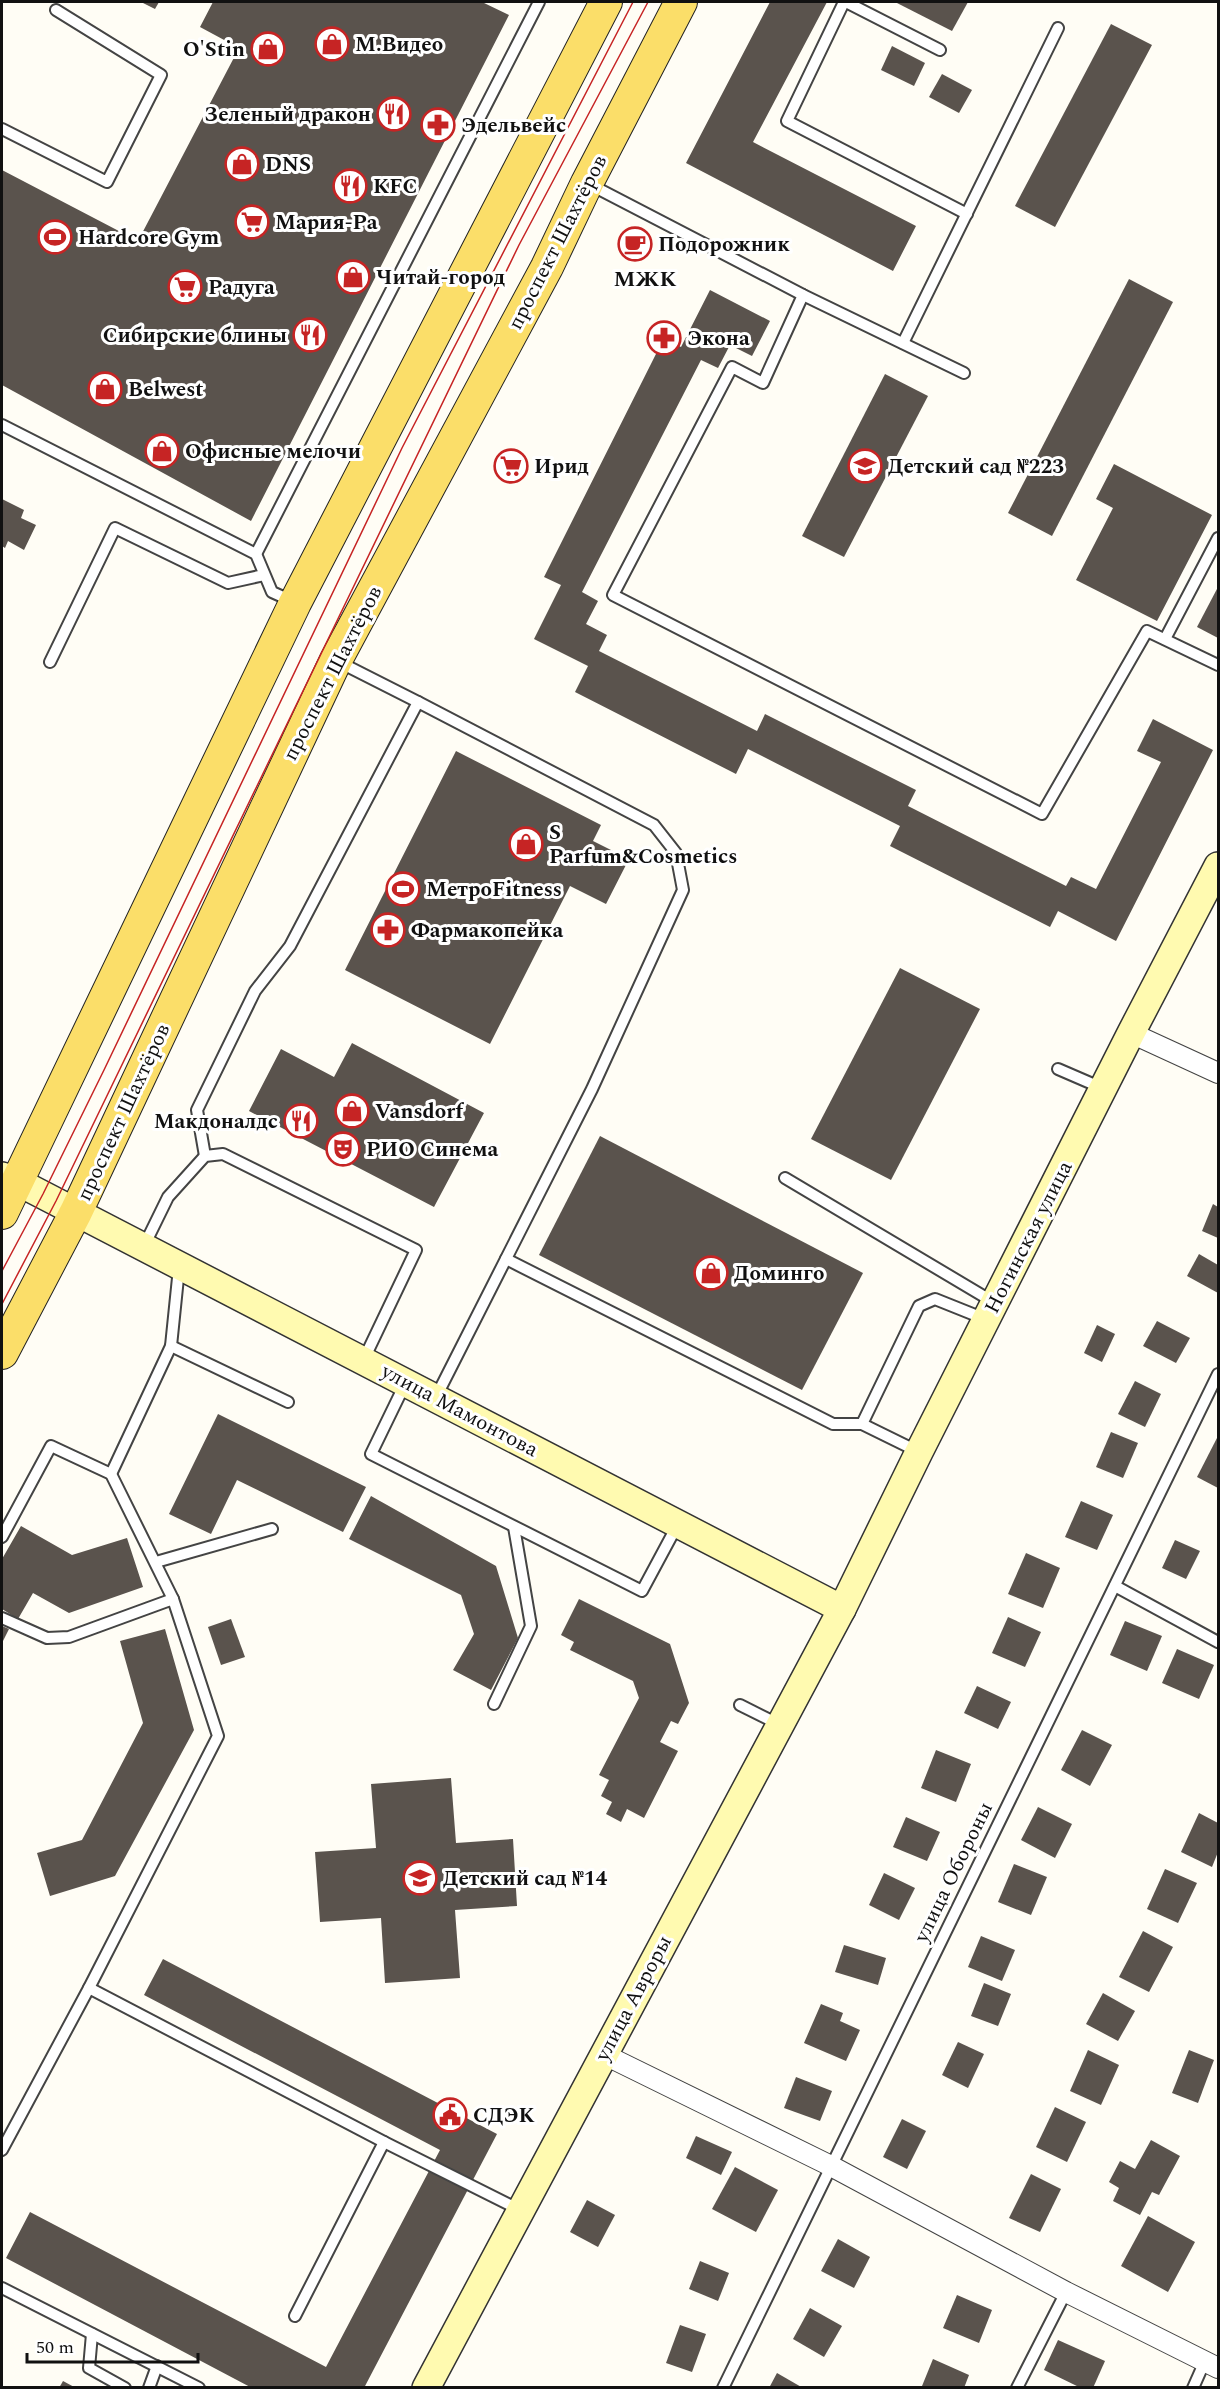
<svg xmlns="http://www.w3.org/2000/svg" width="1220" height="2389" font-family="Spectral,serif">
  <rect width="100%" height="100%" fill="#fffdf5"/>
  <g fill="#5a534d">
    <polygon points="141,2 159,2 155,9"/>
    <polygon points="213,2 482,2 509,15 251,521 2,385 2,170 138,241 239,48 200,27"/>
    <polygon points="770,2 827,2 753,142 916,226 893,271 686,163"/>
    <polygon points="895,2 968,2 952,31"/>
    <polygon points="1111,24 1152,45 1055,227 1015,206"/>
    <polygon points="892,46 925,63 914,86 881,70"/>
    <polygon points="942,74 972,90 959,113 929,97"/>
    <polygon points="1129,279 1173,302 1052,536 1008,513"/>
    <polygon points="710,290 770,321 752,356 730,345 718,368 701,360 582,592 598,601 586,624 607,635 599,651 757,731 765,714 916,790 908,806 1066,886 1071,877 1096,889 1161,762 1137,751 1153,719 1213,750 1116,941 1058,911 1050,927 890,846 900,826 748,749 736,774 575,692 588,666 534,639 561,585 544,577 664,338 681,347"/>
    <polygon points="885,374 928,396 844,557 802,536"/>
    <polygon points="1114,464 1212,515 1157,621 1076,580 1113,508 1096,499"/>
    <polygon points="2,499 24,510 21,518 36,525 24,550 8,541 5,548 2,546"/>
    <polygon points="1218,587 1218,638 1197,627"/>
    <polygon points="456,751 601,825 593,841 629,859 606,904 570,886 490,1044 345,970"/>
    <polygon points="900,968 980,1009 891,1180 811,1139"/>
    <polygon points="352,1043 484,1113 434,1207 249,1111 281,1049 334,1077"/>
    <polygon points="600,1136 863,1273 802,1390 539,1255"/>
    <polygon points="1213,1204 1218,1207 1218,1238 1202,1231"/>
    <polygon points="1199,1254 1218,1265 1218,1293 1187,1276"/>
    <polygon points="1157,1321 1190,1338 1176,1363 1143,1346"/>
    <polygon points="1097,1325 1115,1334 1102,1362 1084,1353"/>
    <polygon points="1135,1381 1161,1394 1145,1427 1118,1414"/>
    <polygon points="218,1414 366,1487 343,1532 237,1480 211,1534 169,1514"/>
    <polygon points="1111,1432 1138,1443 1123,1478 1096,1467"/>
    <polygon points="1218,1436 1218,1488 1197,1477"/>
    <polygon points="371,1496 496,1566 518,1638 491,1690 453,1670 474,1634 461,1595 349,1539"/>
    <polygon points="1081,1501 1113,1515 1097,1550 1065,1537"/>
    <polygon points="21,1526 72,1555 127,1538 143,1587 69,1613 33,1593 18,1619 2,1609 2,1559"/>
    <polygon points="1175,1540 1200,1551 1186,1579 1162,1568"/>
    <polygon points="1026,1553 1060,1568 1043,1608 1008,1594"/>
    <polygon points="579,1599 670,1644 689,1703 678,1724 671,1721 660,1742 678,1751 644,1818 627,1809 621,1822 606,1814 612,1802 601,1796 609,1780 599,1775 639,1698 633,1681 570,1650 574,1642 561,1635"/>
    <polygon points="1008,1617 1041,1632 1025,1667 992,1653"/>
    <polygon points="231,1619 245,1657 221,1665 208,1627"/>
    <polygon points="1125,1621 1162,1636 1147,1671 1110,1655"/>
    <polygon points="2,1626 9,1629 2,1643"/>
    <polygon points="165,1629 194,1730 115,1876 50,1896 37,1853 82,1840 143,1723 120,1641"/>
    <polygon points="1177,1649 1214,1665 1199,1699 1162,1683"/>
    <polygon points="977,1686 1011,1702 998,1729 964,1713"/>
    <polygon points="1082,1730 1112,1745 1090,1786 1061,1770"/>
    <polygon points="936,1750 971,1764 956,1802 921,1788"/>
    <polygon points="451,1778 456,1843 513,1839 517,1906 455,1910 460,1978 385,1983 381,1918 320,1922 315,1852 376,1848 371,1784"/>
    <polygon points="1038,1807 1072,1824 1055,1858 1021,1840"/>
    <polygon points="1199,1813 1218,1823 1218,1852 1212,1867 1181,1852"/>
    <polygon points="906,1817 940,1832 927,1861 893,1847"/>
    <polygon points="1014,1864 1047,1877 1031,1915 998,1902"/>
    <polygon points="1165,1869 1197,1883 1178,1923 1147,1909"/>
    <polygon points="884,1873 915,1888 899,1920 869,1905"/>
    <polygon points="1143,1931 1173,1947 1149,1992 1119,1977"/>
    <polygon points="981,1936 1015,1950 1002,1981 968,1967"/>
    <polygon points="844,1945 886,1958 878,1985 835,1972"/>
    <polygon points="163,1959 497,2134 364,2388 252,2388 6,2258 30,2212 326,2367 440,2150 144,1995"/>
    <polygon points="984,1983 1011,1994 998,2026 971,2016"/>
    <polygon points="1103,1993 1135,2011 1118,2041 1086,2024"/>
    <polygon points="821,2004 843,2013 840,2021 860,2030 846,2061 804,2043"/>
    <polygon points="958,2042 984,2054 968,2088 942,2075"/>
    <polygon points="1088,2050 1119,2065 1101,2105 1070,2091"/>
    <polygon points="1189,2050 1214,2060 1198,2103 1172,2093"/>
    <polygon points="796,2077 832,2091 820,2121 784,2108"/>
    <polygon points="1055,2107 1086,2122 1067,2162 1036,2147"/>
    <polygon points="902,2119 926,2131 907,2169 883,2157"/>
    <polygon points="696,2136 732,2152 721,2175 686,2158"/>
    <polygon points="1151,2140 1180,2156 1159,2195 1152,2192 1140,2215 1113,2201 1119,2188 1109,2182 1120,2161 1135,2169"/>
    <polygon points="735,2167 778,2190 756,2232 712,2209"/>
    <polygon points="1031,2174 1061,2189 1040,2232 1009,2218"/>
    <polygon points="587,2200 615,2215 598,2247 570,2232"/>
    <polygon points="1148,2216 1195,2242 1168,2292 1121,2266"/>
    <polygon points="838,2239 870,2257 854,2288 821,2271"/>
    <polygon points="700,2261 729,2273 718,2301 689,2289"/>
    <polygon points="957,2295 992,2310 979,2343 943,2328"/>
    <polygon points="810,2308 842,2326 824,2357 793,2339"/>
    <polygon points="680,2325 706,2334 692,2372 666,2363"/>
    <polygon points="1058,2340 1105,2361 1093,2388 1081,2388 1044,2370"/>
    <polygon points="933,2359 969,2375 964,2388 927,2388 922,2386"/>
    <polygon points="777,2373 803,2388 769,2388"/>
    <polygon points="63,2381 76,2388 59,2388"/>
  </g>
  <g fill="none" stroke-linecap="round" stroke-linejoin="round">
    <g stroke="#444" stroke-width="14">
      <g id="lane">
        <polyline points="844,2 787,121 967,214"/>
        <polyline points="846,2 940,50"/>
        <polyline points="2,129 107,182 161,75 56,10"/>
        <polyline points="589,184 803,295 964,373"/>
        <polyline points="803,295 763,383 732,367 613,595 1042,814 1147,631 1218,665"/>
        <polyline points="903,343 1058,28"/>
        <polyline points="2,425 256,554 272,592 292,601"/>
        <polyline points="256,554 539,2"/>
        <polyline points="1165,639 1218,538"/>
        <polyline points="50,662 115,528 228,583 264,575"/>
        <polyline points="418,702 654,825 676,853 683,890 592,1089 436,1397"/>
        <polyline points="1058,1069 1102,1088"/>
        <polyline points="205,1156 197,1110 255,991 290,946 418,702 337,661"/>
        <polyline points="785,1178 995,1303"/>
        <polyline points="144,1246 168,1197 205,1156 223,1154 416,1250 364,1359"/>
        <polyline points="506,1259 833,1424 862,1424 919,1452"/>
        <polyline points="171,1346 288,1402"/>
        <polyline points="405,1384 371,1454 642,1591 678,1524"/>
        <polyline points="862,1424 919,1306 935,1299 985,1319"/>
        <polyline points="111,1474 171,1346 179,1268"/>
        <polyline points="2,1537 51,1446 111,1474 173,1599"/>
        <polyline points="156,1562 272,1529"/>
        <polyline points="1115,1586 1218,1642"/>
        <polyline points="2,1618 47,1638 69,1637 173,1599 218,1736 89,1988 2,2150"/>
        <polyline points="494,1704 531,1626 514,1527"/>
        <polyline points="740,1705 780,1725"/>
        <polyline points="89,1988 384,2142 295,2316"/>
        <polyline points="384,2142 520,2210"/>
        <polyline points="2,2288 199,2388"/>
        <polyline points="92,2334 89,2368 125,2388"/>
        <polyline points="149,2388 157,2366"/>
        <polyline points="723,2388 1218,1374"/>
        <polyline points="1017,2388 1066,2292"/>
        <polyline points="1193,2388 1205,2361"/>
      </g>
    </g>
    <g stroke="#444" stroke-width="22">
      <g id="street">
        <polyline points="1131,1033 1218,1073"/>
        <polyline points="603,2054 831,2166 1066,2292 1218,2368"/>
      </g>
    </g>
    <g stroke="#333" stroke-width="30">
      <g id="secondary">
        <polyline points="2,1176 18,1182 842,1609"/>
        <polyline points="426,2388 842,1609 919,1452 1131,1033 1218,866"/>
      </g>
    </g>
    <g stroke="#222" stroke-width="34">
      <g id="primary">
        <polyline points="2,1213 295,603 606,2"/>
        <polyline points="2,1353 76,1212 336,660 547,267 587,183 681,2"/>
      </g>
    </g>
    <use href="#lane" stroke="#fff" stroke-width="10"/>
    <use href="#street" stroke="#fff" stroke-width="20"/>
    <use href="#secondary" stroke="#fffab0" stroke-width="27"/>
    <use href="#primary" stroke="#fbde69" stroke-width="32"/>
    <g stroke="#c62424" stroke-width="1.5">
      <polyline points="2,1271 43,1194 104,1070 402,448 633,2"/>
      <polyline points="2,1304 56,1201 519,245 648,2"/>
    </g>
  </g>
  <defs>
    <g id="shop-ring" transform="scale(1.725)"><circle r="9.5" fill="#fff" stroke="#c62424" stroke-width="1.5"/><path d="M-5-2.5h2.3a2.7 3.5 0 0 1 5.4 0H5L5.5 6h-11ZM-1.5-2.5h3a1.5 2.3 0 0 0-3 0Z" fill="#c62424"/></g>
    <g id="restaurant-ring" transform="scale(1.725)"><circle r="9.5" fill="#fff" stroke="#c62424" stroke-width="1.5"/><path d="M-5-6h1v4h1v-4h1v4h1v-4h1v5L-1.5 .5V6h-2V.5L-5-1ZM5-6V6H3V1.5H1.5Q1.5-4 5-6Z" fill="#c62424"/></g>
    <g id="pharmacy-ring" transform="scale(1.725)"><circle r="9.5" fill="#fff" stroke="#c62424" stroke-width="1.5"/><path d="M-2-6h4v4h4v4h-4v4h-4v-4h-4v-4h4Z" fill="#c62424"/></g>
    <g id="supermarket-ring" transform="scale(1.725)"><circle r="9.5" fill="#fff" stroke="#c62424" stroke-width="1.5"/><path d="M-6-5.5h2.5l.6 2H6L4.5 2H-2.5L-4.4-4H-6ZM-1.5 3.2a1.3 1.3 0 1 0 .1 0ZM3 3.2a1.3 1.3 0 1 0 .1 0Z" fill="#c62424"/></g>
    <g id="stadium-ring" transform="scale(1.725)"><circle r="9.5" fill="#fff" stroke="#c62424" stroke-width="1.5"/><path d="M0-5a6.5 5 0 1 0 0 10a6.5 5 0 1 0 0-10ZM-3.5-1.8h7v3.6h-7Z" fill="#c62424"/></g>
    <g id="cafe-ring" transform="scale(1.725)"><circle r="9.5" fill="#fff" stroke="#c62424" stroke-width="1.5"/><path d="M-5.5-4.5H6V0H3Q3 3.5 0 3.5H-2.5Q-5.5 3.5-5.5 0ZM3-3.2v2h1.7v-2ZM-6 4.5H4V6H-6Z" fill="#c62424"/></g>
    <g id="school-ring" transform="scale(1.725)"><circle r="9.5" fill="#fff" stroke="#c62424" stroke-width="1.5"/><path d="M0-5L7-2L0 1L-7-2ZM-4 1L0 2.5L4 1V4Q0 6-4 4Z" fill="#c62424"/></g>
    <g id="theatre-ring" transform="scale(1.725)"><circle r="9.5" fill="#fff" stroke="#c62424" stroke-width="1.5"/><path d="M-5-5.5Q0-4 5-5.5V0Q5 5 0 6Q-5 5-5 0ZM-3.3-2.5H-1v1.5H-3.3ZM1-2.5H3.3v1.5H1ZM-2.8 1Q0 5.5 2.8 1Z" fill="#c62424"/></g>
    <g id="civic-ring" transform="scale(1.725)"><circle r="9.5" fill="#fff" stroke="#c62424" stroke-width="1.5"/><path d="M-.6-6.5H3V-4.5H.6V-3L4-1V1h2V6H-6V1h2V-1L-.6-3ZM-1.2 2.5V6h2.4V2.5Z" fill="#c62424"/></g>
  </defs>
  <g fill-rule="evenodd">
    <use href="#shop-ring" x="332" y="44"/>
    <use href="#shop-ring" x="268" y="49"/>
    <use href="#restaurant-ring" x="394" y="114"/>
    <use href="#pharmacy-ring" x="438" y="125"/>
    <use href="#shop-ring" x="242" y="164"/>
    <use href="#restaurant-ring" x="350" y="186"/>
    <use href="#supermarket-ring" x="252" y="222"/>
    <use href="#stadium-ring" x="55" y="237"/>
    <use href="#cafe-ring" x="635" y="244"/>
    <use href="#shop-ring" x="353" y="277"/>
    <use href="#supermarket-ring" x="185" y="287"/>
    <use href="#restaurant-ring" x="310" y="335"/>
    <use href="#pharmacy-ring" x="664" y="338"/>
    <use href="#shop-ring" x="105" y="389"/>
    <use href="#shop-ring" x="162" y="451"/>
    <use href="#supermarket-ring" x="511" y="466"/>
    <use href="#school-ring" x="865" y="466"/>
    <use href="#shop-ring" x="526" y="844"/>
    <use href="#stadium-ring" x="403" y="889"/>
    <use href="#pharmacy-ring" x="388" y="930"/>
    <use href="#shop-ring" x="352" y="1111"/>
    <use href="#restaurant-ring" x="301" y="1121"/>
    <use href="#theatre-ring" x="343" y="1149"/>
    <use href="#shop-ring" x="711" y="1273"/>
    <use href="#school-ring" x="420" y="1878"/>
    <use href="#civic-ring" x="450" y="2115"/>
  </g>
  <g text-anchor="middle" stroke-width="6" stroke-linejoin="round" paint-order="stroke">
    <g font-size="21" font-weight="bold" fill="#111" stroke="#fff" text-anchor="start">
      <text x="355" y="51">М.Видео</text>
      <text x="245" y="56" text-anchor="end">O'Stin</text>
      <text x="371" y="121" text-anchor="end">Зеленый дракон</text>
      <text x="461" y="132">Эдельвейс</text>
      <text x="265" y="171">DNS</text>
      <text x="373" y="193">KFC</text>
      <text x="275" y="229">Мария-Ра</text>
      <text x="78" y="244">Hardcore Gym</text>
      <text x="658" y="251">Подорожник</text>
      <text x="376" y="284">Читай-город</text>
      <text x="208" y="294">Радуга</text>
      <text x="287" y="342" text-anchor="end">Сибирские блины</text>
      <text x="687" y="345">Экона</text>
      <text x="128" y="396">Belwest</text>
      <text x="185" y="458">Офисные мелочи</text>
      <text x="534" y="473">Ирид</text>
      <text x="888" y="473">Детский сад №223</text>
      <text x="549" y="839">S<tspan x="549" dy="24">Parfum&amp;Cosmetics</tspan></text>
      <text x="426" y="896">МетроFitness</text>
      <text x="411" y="937">Фармакопейка</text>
      <text x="375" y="1118">Vansdorf</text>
      <text x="278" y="1128" text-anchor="end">Макдоналдс</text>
      <text x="366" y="1156">РИО Синема</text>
      <text x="734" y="1280">Доминго</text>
      <text x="443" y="1885">Детский сад №14</text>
      <text x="473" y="2122">СДЭК</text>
    </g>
    <g font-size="21" fill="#111" stroke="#fff">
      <text transform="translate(557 242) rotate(-63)" y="7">проспект Шахтёров</text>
      <text transform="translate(332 673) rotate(-63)" y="7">проспект Шахтёров</text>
      <text transform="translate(123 1112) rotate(-65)" y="7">проспект Шахтёров</text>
      <text transform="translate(1028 1237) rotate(-63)" y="7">Ногинская улица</text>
      <text transform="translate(460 1410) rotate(28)" y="7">улица Мамонтова</text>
      <text transform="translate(953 1872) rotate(-64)" y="7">улица Обороны</text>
      <text transform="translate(633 1998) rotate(-62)" y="7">улица Авроры</text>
    </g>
    <g font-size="22" font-weight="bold" fill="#111" stroke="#fff">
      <text x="645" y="286">МЖК</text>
    </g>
  </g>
  <rect width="1220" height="2389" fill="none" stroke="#111111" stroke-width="6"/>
  <path d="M27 2353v9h171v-9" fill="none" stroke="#111111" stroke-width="3"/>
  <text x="36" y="2353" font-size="18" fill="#111111" stroke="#ffffff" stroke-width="4.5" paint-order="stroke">50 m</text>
</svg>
